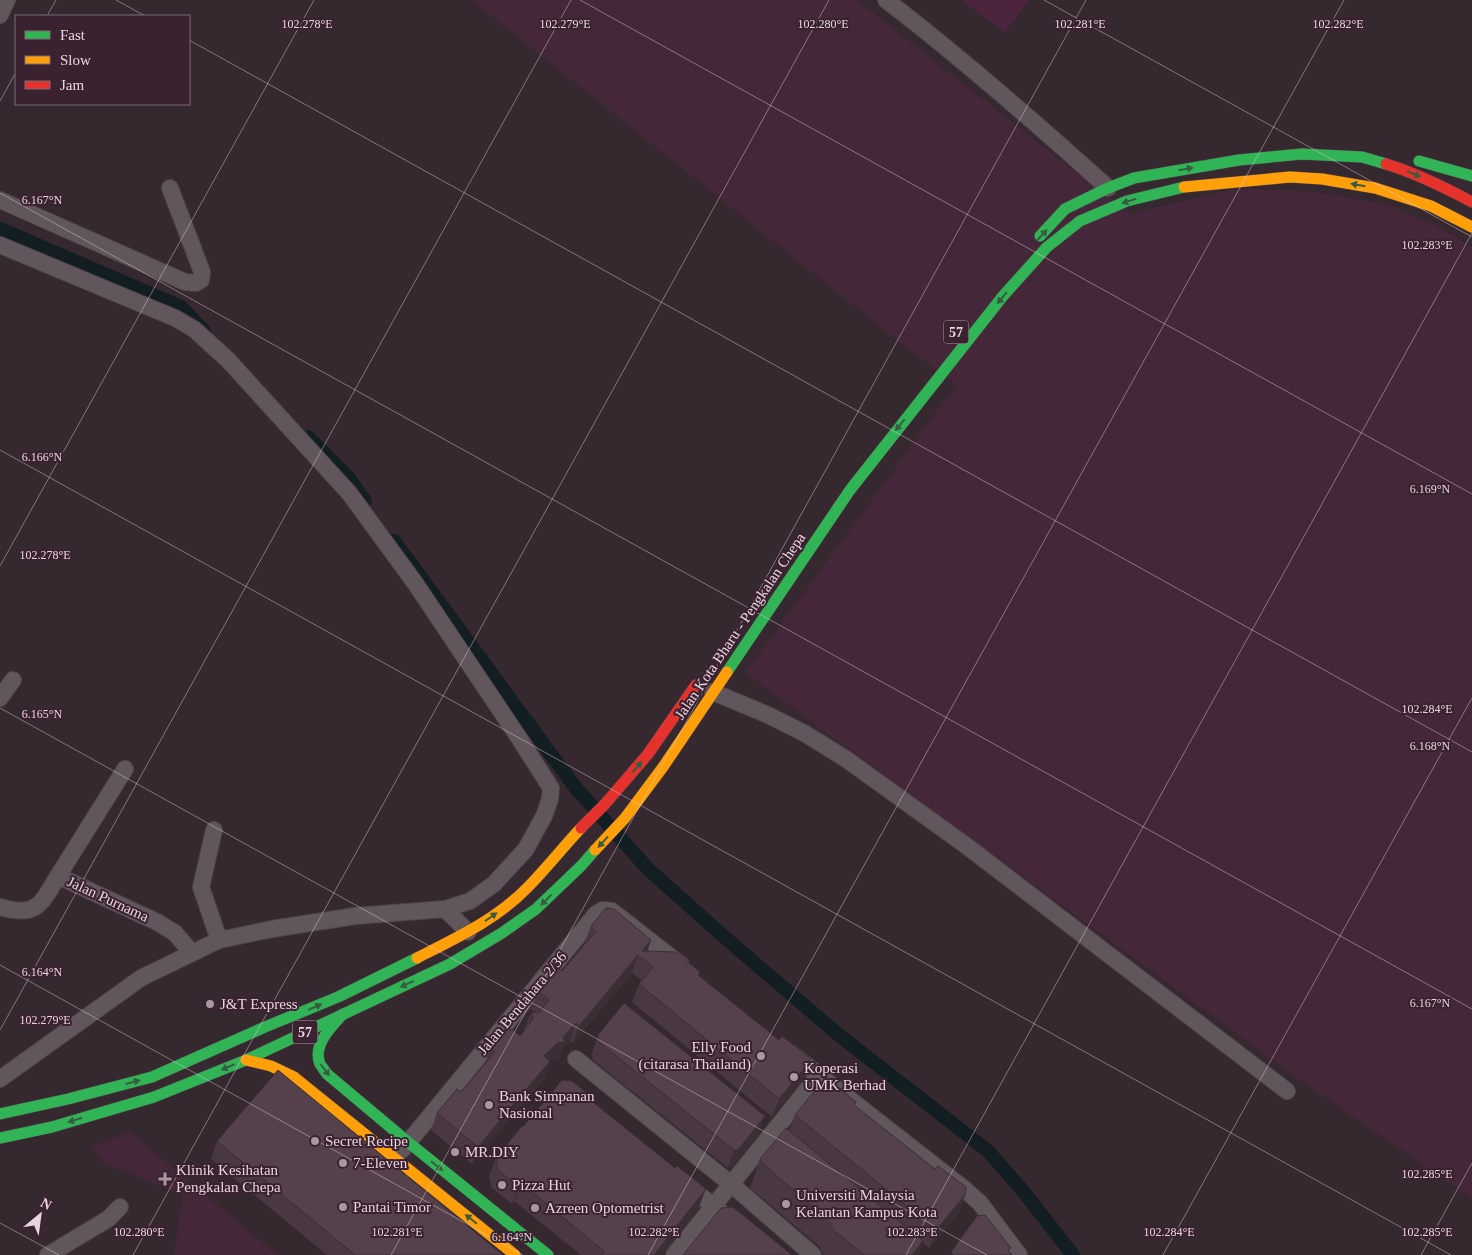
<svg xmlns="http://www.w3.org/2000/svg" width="1472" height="1255" font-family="'Times New Roman',serif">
  <rect width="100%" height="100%" fill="#35282f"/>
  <g fill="#442738">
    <polygon points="471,0 857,0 1055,156 1130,213 1236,189 1294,190 1335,195 1386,204 1436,225 1472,247 1472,1198 1308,1086 745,673 956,385 902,344"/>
    <polygon points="130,1132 278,1255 174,1255 182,1195 104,1163 91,1147"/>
  </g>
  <polygon fill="#4d243e" points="961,0 1029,0 1005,32"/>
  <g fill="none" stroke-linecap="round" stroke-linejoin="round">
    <g stroke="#121e22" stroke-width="14">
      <polyline points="0,229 181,307 204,331"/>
      <polyline points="308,437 347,476 365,501"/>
      <polyline points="394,541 575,787 648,869 730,942 840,1036 988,1151 1023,1191 1073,1255"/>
    </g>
    <g stroke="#50444b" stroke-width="18">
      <g id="street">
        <path d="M 886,0 C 963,59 1036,123 1108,188"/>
        <polyline points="0,15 7,0"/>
        <polyline points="0,200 185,282 196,283 201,280 202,272 170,188"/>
        <polyline points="0,245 175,318 194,329 228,360 350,494 415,583 519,738 551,788 550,799 544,816 526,849 494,884 470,901 445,909"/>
        <polyline points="713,692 768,715 804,733 846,759 968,847 1287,1091"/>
        <polyline points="0,698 13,680"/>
        <polyline points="214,830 201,887 219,940"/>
        <polyline points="58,876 125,769"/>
        <path d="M 0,907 C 37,918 41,904 58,876 L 157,922 L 175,933 L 192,953"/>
        <polyline points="792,1054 962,1187 980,1203 1019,1255"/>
        <polyline points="576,1059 731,1184 813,1255"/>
        <polyline points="0,1079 141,978 219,940 272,929 355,916 445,909 468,932"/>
        <polyline points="402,1150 596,914 603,910 612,911 681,965"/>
        <polyline points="686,1184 735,1224"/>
        <polyline points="48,1255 108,1219 120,1207"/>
        <polyline points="674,1255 819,1075"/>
      </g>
    </g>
    <g stroke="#50444b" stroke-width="12">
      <g id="fast">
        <polyline points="1419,161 1472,176"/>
        <polyline points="1040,236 1065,209 1108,188 1134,178 1239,160 1302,154 1362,157 1386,164"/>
        <polyline points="727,672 850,490 1003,296 1047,247 1080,221 1127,201 1184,187"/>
        <path d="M 343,1014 C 332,1026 312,1045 320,1064 C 322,1067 325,1071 327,1074 L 408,1142 L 548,1255"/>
        <polyline points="0,1114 68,1099 152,1077 265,1027 338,997 417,958"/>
        <polyline points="0,1138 52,1127 154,1097 246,1060 450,964 502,933 536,909 581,866 595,850"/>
      </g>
    </g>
    <g stroke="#50444b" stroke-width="12">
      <g id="slow">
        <polyline points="1184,187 1290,177 1322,179 1375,188 1431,206 1472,227"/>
        <polyline points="595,850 625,818 663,767 727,672"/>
        <path d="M 417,958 C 456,938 496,920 527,888 C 546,869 563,847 581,828"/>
        <polyline points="246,1060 271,1066 294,1077 515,1255"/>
      </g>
    </g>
    <g stroke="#50444b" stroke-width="12">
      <g id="jam">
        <path d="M 1386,164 C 1416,173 1444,187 1472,202"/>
        <polyline points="581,828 605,804 648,754 696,685"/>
      </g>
    </g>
    <use href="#street" stroke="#61565c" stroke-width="16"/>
    <use href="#fast" stroke="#30b455" stroke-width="11"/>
    <use href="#slow" stroke="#ff9f0a" stroke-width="11"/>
    <use href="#jam" stroke="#e5322d" stroke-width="11"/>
  </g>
  <g fill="#493841">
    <polygon points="591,926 651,940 647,951 700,972 699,976 803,1079 772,1117 632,1002 639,984 642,981 632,973 573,1043 570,1041 563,1048 558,1061 551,1060 550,1061 544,1079 472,1164 431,1130 437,1113 461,1092 485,1063 490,1048 520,1036 524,1030 531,1012 536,1013 531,1009 538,991 562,971 584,944"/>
    <polygon points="598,1035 759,1134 731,1168 728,1168 593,1060 592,1053"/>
    <polygon points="596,1100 595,1104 699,1207 662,1255 581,1255 514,1201 512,1204 492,1188 489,1176 496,1158 523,1127"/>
    <polygon points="855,1106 959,1213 929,1248 922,1242 918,1255 823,1255 822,1251 820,1247 750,1188 760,1159 789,1131 795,1115"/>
    <polygon points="217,1141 503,1255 327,1255 211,1159"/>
  </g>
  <g fill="#3c2e35">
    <polygon points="651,940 645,957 642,951"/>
    <polygon points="638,955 632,973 573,1043 579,1026"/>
    <polygon points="576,1023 570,1041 563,1048 558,1061 551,1060 550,1061 544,1079 472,1164 478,1147 544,1056"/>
    <polygon points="810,1061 803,1079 772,1117 779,1099"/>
    <polygon points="765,1116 759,1134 731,1168 728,1168 734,1150"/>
    <polygon points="521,1183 514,1201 512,1204 518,1186"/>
    <polygon points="706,1189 699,1207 662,1255 654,1255"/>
    <polygon points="965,1195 959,1213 929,1248 936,1230"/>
    <polygon points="923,1241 918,1255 912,1255"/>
  </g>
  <g fill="#55414c" stroke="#3c2e35">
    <polygon points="606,908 614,909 651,940 642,951 676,952 700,972 698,975 779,1040 782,1036 810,1058 810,1061 779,1099 639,984 653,967 638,955 579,1026 576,1023 563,1037 565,1043 558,1042 544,1056 550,1061 478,1147 437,1113 457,1089 461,1092 495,1052 490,1048 506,1029 513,1030 520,1036 533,1019 531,1012 539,1013 549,1000 538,991 557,967 562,971 596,931 591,926"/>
    <polygon points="624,1003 765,1116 738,1150 734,1150 599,1042 598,1035"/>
    <polygon points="278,1070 503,1255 355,1255 217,1141"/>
    <polygon points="562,1080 572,1081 596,1100 594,1103 675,1168 677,1166 706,1189 654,1255 601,1255 604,1251 521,1183 518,1186 498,1170 496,1158 522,1126 523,1127"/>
    <polygon points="822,1082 832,1082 856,1102 854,1105 935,1169 938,1166 966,1187 965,1195 936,1230 795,1115"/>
    <polygon points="786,1128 923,1241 912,1255 864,1255 832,1229 832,1225 829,1221 760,1161 760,1159"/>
    <polygon points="733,1207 792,1255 683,1255 721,1208"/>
    <polygon points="985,1215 1011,1248 1008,1250 1012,1255 953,1255 951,1252 977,1216"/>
  </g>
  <defs><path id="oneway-solid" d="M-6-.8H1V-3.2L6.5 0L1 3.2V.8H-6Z" transform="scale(1.25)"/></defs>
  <g fill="#375c3f">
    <use href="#oneway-solid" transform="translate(1186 169) rotate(-10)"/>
    <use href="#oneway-solid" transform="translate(1414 174) rotate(23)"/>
    <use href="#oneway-solid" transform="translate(1358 185) rotate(-170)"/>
    <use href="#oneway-solid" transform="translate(1129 201) rotate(162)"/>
    <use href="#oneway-solid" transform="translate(1042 235) rotate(-47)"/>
    <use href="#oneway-solid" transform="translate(1002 298) rotate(130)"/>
    <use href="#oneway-solid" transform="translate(900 425) rotate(129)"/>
    <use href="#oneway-solid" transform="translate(637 767) rotate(-49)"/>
    <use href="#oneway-solid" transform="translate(603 842) rotate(132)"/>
    <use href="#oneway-solid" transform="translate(546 900) rotate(136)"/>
    <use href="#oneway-solid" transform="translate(491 917) rotate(-35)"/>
    <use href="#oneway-solid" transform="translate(407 984) rotate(155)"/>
    <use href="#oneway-solid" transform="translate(315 1007) rotate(-23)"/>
    <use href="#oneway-solid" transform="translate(228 1067) rotate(157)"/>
    <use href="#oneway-solid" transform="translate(325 1070) rotate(53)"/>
    <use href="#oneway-solid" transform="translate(133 1082) rotate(-15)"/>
    <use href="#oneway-solid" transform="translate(75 1120) rotate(163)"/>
    <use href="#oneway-solid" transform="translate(437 1166) rotate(39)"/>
    <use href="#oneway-solid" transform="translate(471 1219) rotate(-141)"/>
  </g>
  <path fill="none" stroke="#e6d5de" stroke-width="1" stroke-opacity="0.45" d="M 116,0 L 145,16M 580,0 L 1472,494M 1044,0 L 1472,237M 47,16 L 56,0M 189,40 L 1472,752M 0,101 L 16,72M 0,193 L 1472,1009M 0,450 L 1451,1255M 0,566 L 314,0M 0,708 L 987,1255M 0,965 L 523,1255M 0,1030 L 571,0M 0,1223 L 59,1255M 133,1255 L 829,0M 391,1255 L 1086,0M 648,1255 L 1344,0M 906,1255 L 1472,233M 1163,1255 L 1472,698M 1421,1255 L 1472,1163"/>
  <g fill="#a898a1" stroke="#3b2230" stroke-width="2">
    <circle cx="210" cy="1004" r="5"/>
    <circle cx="761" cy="1056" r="5"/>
    <circle cx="794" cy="1077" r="5"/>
    <circle cx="489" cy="1105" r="5"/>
    <circle cx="315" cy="1141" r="5"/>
    <circle cx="455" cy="1152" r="5"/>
    <circle cx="343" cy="1163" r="5"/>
    <path d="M162.5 1171.5h5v5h5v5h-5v5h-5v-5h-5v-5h5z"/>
    <circle cx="502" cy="1185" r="5"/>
    <circle cx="786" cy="1204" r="5"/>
    <circle cx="343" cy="1207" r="5"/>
    <circle cx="535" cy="1208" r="5"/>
  </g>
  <g text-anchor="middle" stroke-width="4" stroke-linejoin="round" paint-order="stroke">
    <g fill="#3b2230" stroke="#b39faa" stroke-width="1">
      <rect x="943.5" y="320.5" width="25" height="23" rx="4"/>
      <rect x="292.5" y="1020.5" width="25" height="23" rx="4"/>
    </g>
    <g font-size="14" font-weight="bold" fill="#e6d5de">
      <text x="956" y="337">57</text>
      <text x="305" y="1037">57</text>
    </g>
    <g font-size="15" fill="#e6d5de" stroke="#3b2230">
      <text transform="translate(740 626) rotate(-56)" y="5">Jalan Kota Bharu - Pengkalan Chepa</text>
      <text transform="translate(108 899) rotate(25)" y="5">Jalan Purnama</text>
      <text transform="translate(522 1003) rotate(-50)" y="5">Jalan Bendahara 2/36</text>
    </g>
    <g font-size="15" fill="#e6d5de" stroke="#3b2230" text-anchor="start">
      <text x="220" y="1009">J&amp;T Express</text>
      <text x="751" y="1052" text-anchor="end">Elly Food<tspan x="751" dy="17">(citarasa Thailand)</tspan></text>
      <text x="804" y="1073">Koperasi<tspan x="804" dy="17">UMK Berhad</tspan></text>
      <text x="499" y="1101">Bank Simpanan<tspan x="499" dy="17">Nasional</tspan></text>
      <text x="325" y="1146">Secret Recipe</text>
      <text x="465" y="1157">MR.DIY</text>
      <text x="353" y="1168">7-Eleven</text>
      <text x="176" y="1175">Klinik Kesihatan<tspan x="176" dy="17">Pengkalan Chepa</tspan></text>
      <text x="512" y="1190">Pizza Hut</text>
      <text x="796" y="1200">Universiti Malaysia<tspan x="796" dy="17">Kelantan Kampus Kota</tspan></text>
      <text x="353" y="1212">Pantai Timor</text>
      <text x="545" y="1213">Azreen Optometrist</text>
    </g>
  </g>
  <g font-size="12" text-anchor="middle" fill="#e6d5de" stroke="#3b2230" stroke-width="4" stroke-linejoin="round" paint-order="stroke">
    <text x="307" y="28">102.278°E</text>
    <text x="565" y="28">102.279°E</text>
    <text x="823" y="28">102.280°E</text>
    <text x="1080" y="28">102.281°E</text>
    <text x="1338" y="28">102.282°E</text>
    <text x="42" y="204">6.167°N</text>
    <text x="1427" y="249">102.283°E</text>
    <text x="42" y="461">6.166°N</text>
    <text x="1430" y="493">6.169°N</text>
    <text x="45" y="559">102.278°E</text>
    <text x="1427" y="713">102.284°E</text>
    <text x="42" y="718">6.165°N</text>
    <text x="1430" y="750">6.168°N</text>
    <text x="42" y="976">6.164°N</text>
    <text x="1430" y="1007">6.167°N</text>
    <text x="45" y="1024">102.279°E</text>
    <text x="1427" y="1178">102.285°E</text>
    <text x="139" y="1236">102.280°E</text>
    <text x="397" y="1236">102.281°E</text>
    <text x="654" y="1236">102.282°E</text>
    <text x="912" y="1236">102.283°E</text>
    <text x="1169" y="1236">102.284°E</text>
    <text x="1427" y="1236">102.285°E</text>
    <text x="512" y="1241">6.164°N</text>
  </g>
  <rect x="15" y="15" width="175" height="90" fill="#3b2230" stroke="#7f6a76"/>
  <rect x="25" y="31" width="25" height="8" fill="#30b455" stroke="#7f6a76"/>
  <text x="60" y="40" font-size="15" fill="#e6d5de">Fast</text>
  <rect x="25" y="56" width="25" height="8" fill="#ff9f0a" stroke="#7f6a76"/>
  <text x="60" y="65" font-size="15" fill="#e6d5de">Slow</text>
  <rect x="25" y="81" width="25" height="8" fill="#e5322d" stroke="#7f6a76"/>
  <text x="60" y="90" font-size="15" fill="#e6d5de">Jam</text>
  <g transform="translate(40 1215) rotate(29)" stroke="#3b2230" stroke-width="4" paint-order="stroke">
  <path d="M0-4L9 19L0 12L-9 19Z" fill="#e6d5de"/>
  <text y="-8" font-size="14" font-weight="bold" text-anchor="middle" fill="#e6d5de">N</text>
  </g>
</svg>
